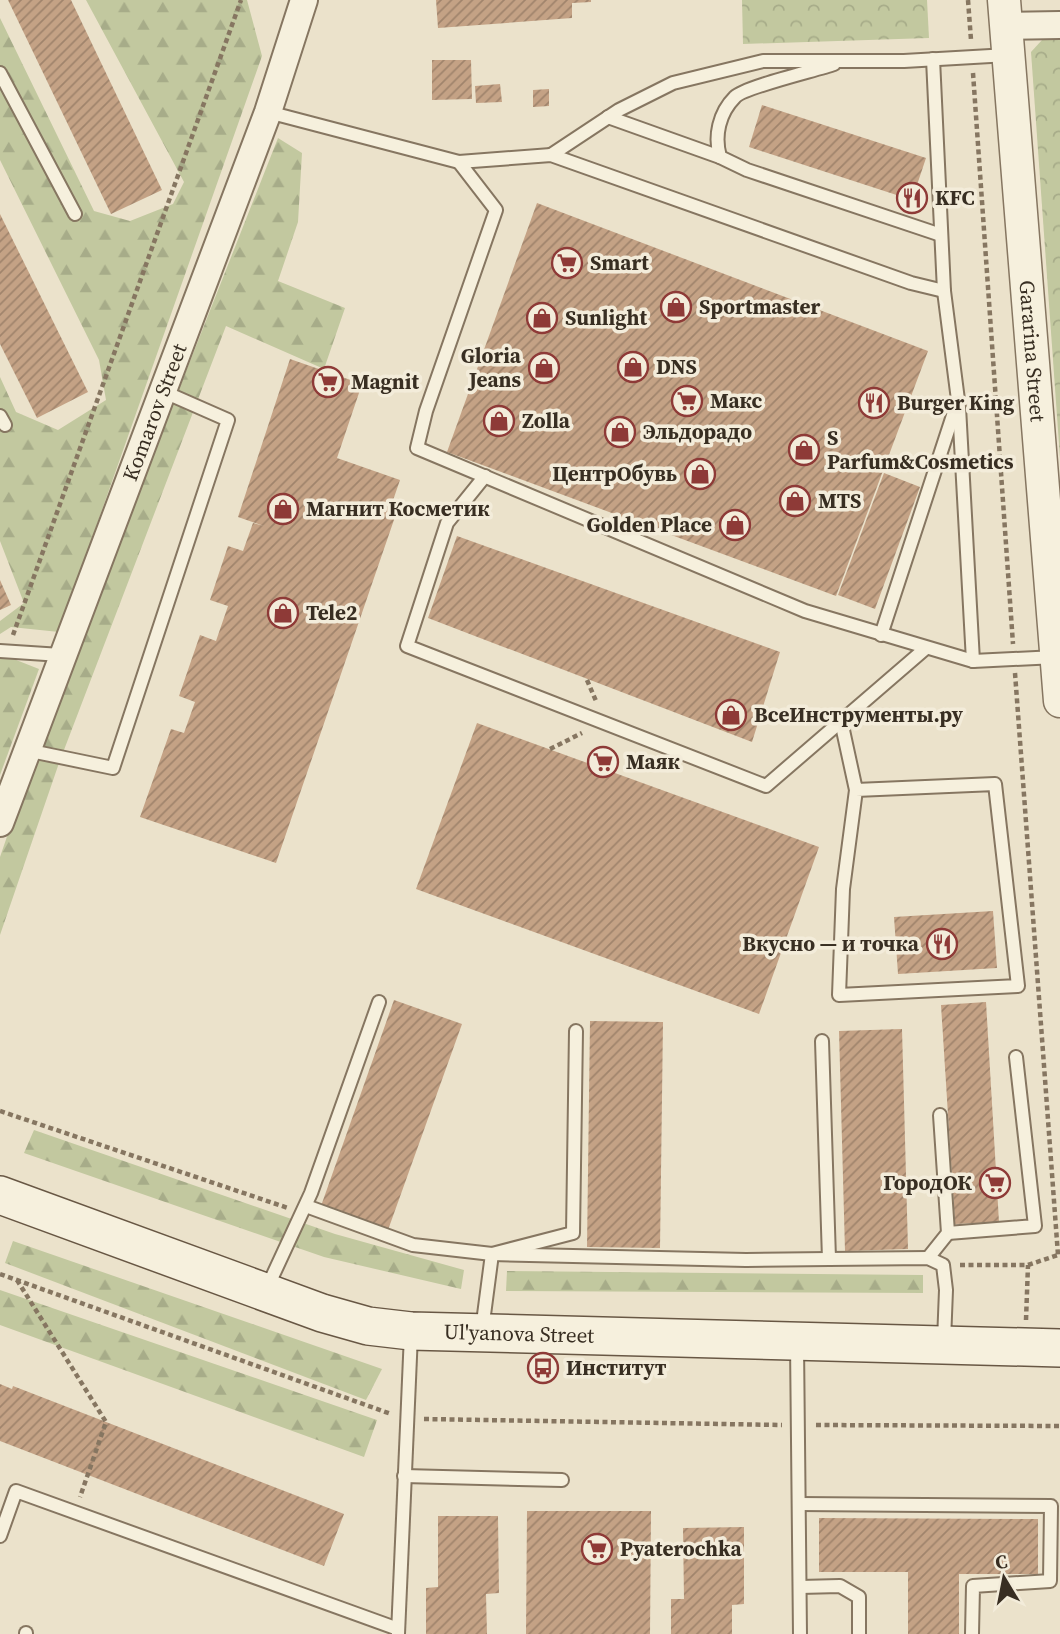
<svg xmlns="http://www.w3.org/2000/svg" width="1060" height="1634" font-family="'Source Serif 4',serif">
  <defs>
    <pattern id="forest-firs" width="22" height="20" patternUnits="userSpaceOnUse" patternTransform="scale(1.75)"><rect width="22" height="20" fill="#c2c89f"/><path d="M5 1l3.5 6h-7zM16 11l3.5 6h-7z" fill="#a7ac89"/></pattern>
    <pattern id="park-crowns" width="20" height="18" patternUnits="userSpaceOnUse" patternTransform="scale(1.75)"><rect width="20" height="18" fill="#c2c89f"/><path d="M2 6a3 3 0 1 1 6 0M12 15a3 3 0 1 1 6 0" fill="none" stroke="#a7ac89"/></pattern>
    <pattern id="building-hatch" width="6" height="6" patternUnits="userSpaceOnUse" patternTransform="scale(1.75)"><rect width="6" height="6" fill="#c4a285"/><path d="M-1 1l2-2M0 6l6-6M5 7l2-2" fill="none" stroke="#a0846c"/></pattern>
  </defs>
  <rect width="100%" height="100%" fill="#ebe2cb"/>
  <g fill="url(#forest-firs)">
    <polygon points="86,0 247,0 262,56 59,632 11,627 0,634 0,621 24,603 0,541 0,377 16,412 58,430 106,400 99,360 0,160 0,18 94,211 130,221 173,204 184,182"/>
    <polygon points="278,138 302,153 298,222 278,281 345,308 324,369 226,326 59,763 0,935 0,857 36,752"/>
    <polygon points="1,654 39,669 0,775 0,657"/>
    <polygon points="34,1130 335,1234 464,1270 461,1289 324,1257 24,1153"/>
    <polygon points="13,1241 382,1369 366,1400 5,1263"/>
    <polygon points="507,1271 923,1275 923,1293 506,1291"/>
    <polygon points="0,1290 377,1420 364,1457 0,1325"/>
  </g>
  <g fill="url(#park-crowns)">
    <polygon points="742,0 927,0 929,38 743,44"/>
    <polygon points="1060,39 1060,458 1031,52 1042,40"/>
  </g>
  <g fill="url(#building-hatch)">
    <polygon points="8,0 71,0 162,190 111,214"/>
    <polygon points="436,0 591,0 591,2 572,3 572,18 438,28"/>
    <polygon points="432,60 471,60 472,99 432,100"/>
    <polygon points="500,84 502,102 476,103 475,86"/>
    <polygon points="549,89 549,106 533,107 533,90"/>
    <polygon points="762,105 926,158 912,200 749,147"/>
    <polygon points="537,203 928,351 836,596 447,452"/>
    <polygon points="0,214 88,392 37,418 0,344"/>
    <polygon points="290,359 362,384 337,458 400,480 389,512 396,514 276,863 140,817 171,729 184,733 195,702 179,696 200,635 216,641 228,606 210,600 228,546 243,551 253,523 264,526 238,517"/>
    <polygon points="884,473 920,487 875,609 838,595"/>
    <polygon points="457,536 780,652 752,742 428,618"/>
    <polygon points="0,580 11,605 0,610"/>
    <polygon points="477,723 819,847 759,1014 416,889"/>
    <polygon points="993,911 997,968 898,974 894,917"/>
    <polygon points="394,1000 462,1024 388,1230 321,1206"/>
    <polygon points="986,1002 999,1222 955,1224 941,1005"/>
    <polygon points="590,1021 663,1022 660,1248 587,1247"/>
    <polygon points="902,1029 908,1249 845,1251 839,1031"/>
    <polygon points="0,1384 12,1389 13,1386 344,1514 324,1566 0,1441"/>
    <polygon points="527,1511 651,1511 650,1634 526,1634"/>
    <polygon points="438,1516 498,1516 499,1593 486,1594 487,1634 426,1634 426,1588 438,1587"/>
    <polygon points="819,1518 1038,1519 1038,1574 959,1574 959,1634 908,1634 908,1572 819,1572"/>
    <polygon points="744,1527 744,1604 732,1605 732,1634 671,1634 671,1599 684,1599 683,1528"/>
  </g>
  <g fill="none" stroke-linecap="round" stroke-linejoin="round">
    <g stroke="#867661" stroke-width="16">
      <g id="service">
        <path d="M 834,64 C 817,70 744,87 735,97 C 719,113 714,136 720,157 L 747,170 L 941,235"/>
        <polyline points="0,73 75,214"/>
        <polyline points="268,112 459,162 551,155 911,283 944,291"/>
        <polyline points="608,117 720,157"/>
        <polyline points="551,155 619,110 673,83 763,61 904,61 1008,55"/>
        <polyline points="459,162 496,210 426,411 417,448 805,611 973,661 1056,657"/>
        <polyline points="959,407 973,661"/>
        <polyline points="0,416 5,425"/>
        <polyline points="485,476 447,523 407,646 766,786 926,648"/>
        <polyline points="881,635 958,400 944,291 933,59"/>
        <polyline points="0,651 61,655"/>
        <polyline points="841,721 856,790 843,889 839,995 1018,986 995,784 856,790"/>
        <polyline points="26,750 113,768 228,420 162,391"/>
        <polyline points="822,1041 829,1259 928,1258 943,1265 946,1290 944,1341"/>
        <polyline points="306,1206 413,1245 492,1254 746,1260 829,1259"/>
        <polyline points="948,1233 1035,1226 1016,1057"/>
        <polyline points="928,1258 948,1233 940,1115"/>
        <polyline points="267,1288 311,1193 379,1002"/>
        <polyline points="482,1330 492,1254 573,1233 576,1031"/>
        <polyline points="797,1344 800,1634"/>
        <polyline points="404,1476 562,1480"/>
        <polyline points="799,1504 1051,1506 1050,1581 973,1586 972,1634"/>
        <polyline points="0,1536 16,1491 398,1629"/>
        <polyline points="800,1587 840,1586 859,1597 859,1634"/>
        <polyline points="26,1634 26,1633"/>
        <polyline points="398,1634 411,1334"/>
      </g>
    </g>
    <g stroke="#867661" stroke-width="30">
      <g id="minor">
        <polyline points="1006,26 1060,25"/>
        <path id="s1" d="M 0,823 L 268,112 L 304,0"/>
      </g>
    </g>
    <g stroke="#867661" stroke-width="35">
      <g id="tertiary">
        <path id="s2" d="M 1004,0 L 1060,701"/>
      </g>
    </g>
    <g stroke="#685744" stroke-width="40">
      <g id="secondary">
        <path id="s3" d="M 0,1195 L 322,1313 L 368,1326 L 411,1331 L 1060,1348"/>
      </g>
    </g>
    <g stroke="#867661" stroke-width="4.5" stroke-dasharray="5 3.5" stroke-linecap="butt">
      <polyline points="968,0 971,40"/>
      <polyline points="973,73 1013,644"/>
      <polyline points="13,635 241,0"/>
      <polyline points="1015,673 1058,1255"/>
      <polyline points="587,680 596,701"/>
      <polyline points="550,749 582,733"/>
      <polyline points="0,1111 288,1208"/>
      <polyline points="960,1265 1028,1265 1058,1255"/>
      <polyline points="0,1274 391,1414"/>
      <polyline points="17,1280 106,1422 80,1497"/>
      <polyline points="1026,1320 1028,1265"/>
      <polyline points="424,1419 782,1425"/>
      <polyline points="816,1425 1060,1426"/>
    </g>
    <use href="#service" stroke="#f6f0dd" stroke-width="12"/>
    <use href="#minor" stroke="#f6f0dd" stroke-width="26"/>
    <use href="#tertiary" stroke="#f6f0dd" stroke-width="32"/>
    <use href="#secondary" stroke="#f6f0dd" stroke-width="37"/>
  </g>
  <defs>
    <g id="restaurant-ring" transform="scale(1.575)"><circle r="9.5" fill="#f3ecda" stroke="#8e3a37" stroke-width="1.5"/><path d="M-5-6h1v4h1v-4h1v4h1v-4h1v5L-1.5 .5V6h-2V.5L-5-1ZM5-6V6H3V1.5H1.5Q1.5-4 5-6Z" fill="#8e3a37"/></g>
    <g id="supermarket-ring" transform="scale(1.575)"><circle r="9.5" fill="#f3ecda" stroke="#8e3a37" stroke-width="1.5"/><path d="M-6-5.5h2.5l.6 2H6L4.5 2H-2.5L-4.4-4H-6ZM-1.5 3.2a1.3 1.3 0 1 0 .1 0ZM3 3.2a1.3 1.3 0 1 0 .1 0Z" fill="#8e3a37"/></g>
    <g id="shop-ring" transform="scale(1.575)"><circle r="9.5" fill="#f3ecda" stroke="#8e3a37" stroke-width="1.5"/><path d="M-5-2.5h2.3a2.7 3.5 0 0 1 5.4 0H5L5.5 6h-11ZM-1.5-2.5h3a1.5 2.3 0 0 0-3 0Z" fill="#8e3a37"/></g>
    <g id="bus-ring" transform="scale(1.575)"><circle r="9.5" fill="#f3ecda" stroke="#8e3a37" stroke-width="1.5"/><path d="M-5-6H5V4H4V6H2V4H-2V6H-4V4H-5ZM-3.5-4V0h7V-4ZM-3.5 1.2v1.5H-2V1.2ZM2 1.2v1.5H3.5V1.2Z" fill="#8e3a37"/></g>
  </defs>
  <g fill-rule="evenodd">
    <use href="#restaurant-ring" x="912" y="198"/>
    <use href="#supermarket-ring" x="567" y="263"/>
    <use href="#shop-ring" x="676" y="307"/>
    <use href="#shop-ring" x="542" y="318"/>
    <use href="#shop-ring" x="633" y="367"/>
    <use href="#shop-ring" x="544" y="368"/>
    <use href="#supermarket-ring" x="328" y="382"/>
    <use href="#supermarket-ring" x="687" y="401"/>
    <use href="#restaurant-ring" x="874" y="403"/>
    <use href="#shop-ring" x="499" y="421"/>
    <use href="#shop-ring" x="620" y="432"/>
    <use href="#shop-ring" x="804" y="450"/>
    <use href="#shop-ring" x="700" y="474"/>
    <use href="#shop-ring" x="795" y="501"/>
    <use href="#shop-ring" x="283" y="509"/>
    <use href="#shop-ring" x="735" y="525"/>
    <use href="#shop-ring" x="283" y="613"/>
    <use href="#shop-ring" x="731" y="715"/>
    <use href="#supermarket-ring" x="603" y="762"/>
    <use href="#restaurant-ring" x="942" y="944"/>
    <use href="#supermarket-ring" x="995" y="1183"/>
    <use href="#bus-ring" x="543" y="1368"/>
    <use href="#supermarket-ring" x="597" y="1549"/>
  </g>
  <g text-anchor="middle" stroke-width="7" stroke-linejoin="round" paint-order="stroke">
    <g font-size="21" font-weight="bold" fill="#382e22" stroke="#f3ecda" text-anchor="start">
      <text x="935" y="205">KFC</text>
      <text x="590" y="270">Smart</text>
      <text x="699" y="314">Sportmaster</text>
      <text x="565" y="325">Sunlight</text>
      <text x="521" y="363" text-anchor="end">Gloria<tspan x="521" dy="24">Jeans</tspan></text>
      <text x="656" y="374">DNS</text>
      <text x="351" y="389">Magnit</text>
      <text x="710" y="408">Макс</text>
      <text x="897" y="410">Burger King</text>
      <text x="522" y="428">Zolla</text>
      <text x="643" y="439">Эльдорадо</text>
      <text x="827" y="445">S<tspan x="827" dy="24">Parfum&amp;Cosmetics</tspan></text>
      <text x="677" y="481" text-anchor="end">ЦентрОбувь</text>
      <text x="818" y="508">MTS</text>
      <text x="306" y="516">Магнит Косметик</text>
      <text x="712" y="532" text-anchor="end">Golden Place</text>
      <text x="306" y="620">Tele2</text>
      <text x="754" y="722">ВсеИнструменты.ру</text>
      <text x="626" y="769">Маяк</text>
      <text x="919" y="951" text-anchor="end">Вкусно — и точка</text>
      <text x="972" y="1190" text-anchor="end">ГородОК</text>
      <text x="566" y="1375">Институт</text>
      <text x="620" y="1556">Pyaterochka</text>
    </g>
    <g font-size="21" fill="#382e22" stroke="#f3ecda">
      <text dy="7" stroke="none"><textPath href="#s2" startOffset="352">Gararina Street</textPath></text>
      <text dy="7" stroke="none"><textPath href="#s1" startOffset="439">Komarov Street</textPath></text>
      <text dy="7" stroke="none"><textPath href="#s3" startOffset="542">Ul'yanova Street</textPath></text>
    </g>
  </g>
  <g transform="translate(1004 1578) rotate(350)" stroke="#f3ecda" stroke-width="5" paint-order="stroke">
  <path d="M0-5L12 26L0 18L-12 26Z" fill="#382e22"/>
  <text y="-10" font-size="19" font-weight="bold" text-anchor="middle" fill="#382e22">С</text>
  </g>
</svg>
